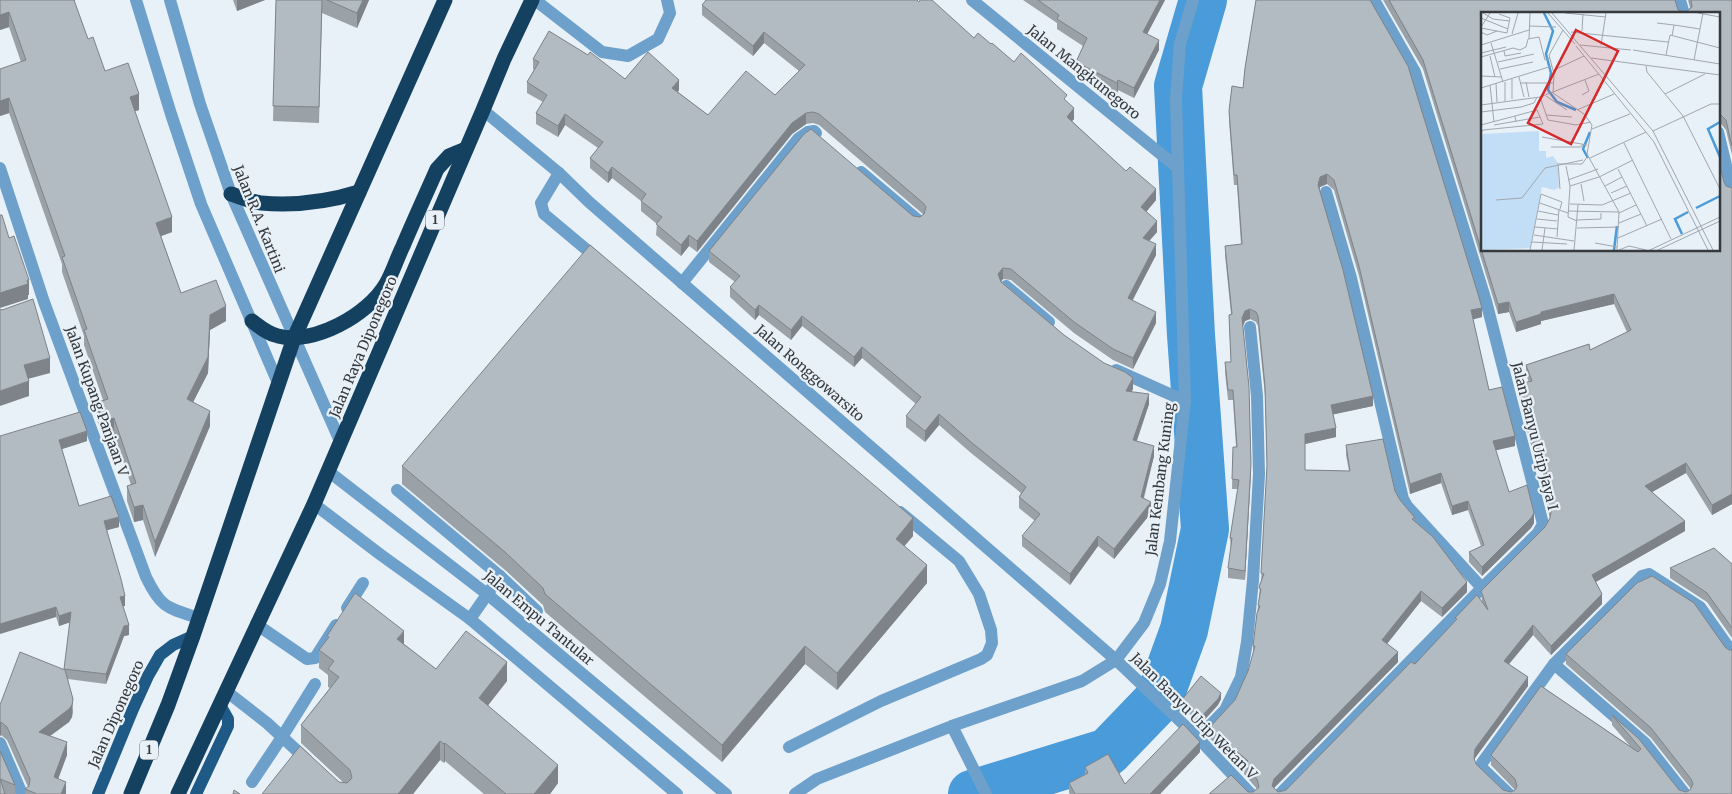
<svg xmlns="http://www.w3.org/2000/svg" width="1732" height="794" font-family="Merriweather,serif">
  <rect width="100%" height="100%" fill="#e8f0f8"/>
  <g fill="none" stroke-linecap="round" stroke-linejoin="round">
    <polyline stroke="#499bd9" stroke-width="48" points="972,794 1108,752 1159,699 1184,630 1205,529 1191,335 1178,86 1203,0"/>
    <g stroke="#6da0ca" stroke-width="12">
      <polyline points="136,0 171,114 201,204 278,383"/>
      <polyline points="170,0 200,104 231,194 340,441"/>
      <polyline points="535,0 602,52 628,56 658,39 670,13 667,0"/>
      <polyline points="972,0 1178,168"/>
      <polyline points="1680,0 1684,14"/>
      <polyline points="483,110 559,173 589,202 1116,660 1198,738 1251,794"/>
      <polyline points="1718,132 1732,190"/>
      <path d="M 0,168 L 44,302 L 146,577 C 161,608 167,608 199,618"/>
      <polyline points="861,172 918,220"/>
      <polyline points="559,173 541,203 544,214 599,260"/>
      <polyline points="1326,192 1351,278 1403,499 1407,506 1482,588"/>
      <polyline points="682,283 798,139 808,132 814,131 816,133"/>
      <polyline points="1006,286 1049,322"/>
      <polyline points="1116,370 1185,401"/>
      <polyline points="328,471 487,594 726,794"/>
      <polyline points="397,490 500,576 537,611"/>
      <polyline points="314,504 381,555 470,619 677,794"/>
      <polyline points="347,608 363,583"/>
      <polyline points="470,619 500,576"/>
      <polyline points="256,624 307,659 315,658 336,625"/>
      <polyline points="1554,664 1645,743 1685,794"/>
      <polyline points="226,691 267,723 307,760"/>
      <polyline points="952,726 986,794"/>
      <polyline points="1198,738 1225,710 1241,677 1247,642 1253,580 1259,474 1257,396 1250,327"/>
      <polyline points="0,743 22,794"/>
      <polyline points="789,747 881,701 981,659 987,655 992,643 991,630 979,594 959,561 900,512"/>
      <polyline points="252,782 282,737 315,684"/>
      <polyline points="795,794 817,779 952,726 1082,681 1116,660 1144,623 1160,584 1170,541 1185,401 1176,99 1180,44 1193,0"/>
      <polyline points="1280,794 1482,588 1538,533 1543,524 1486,301 1415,72 1374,0"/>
      <polyline points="1509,794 1482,768 1482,763 1554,664 1642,576 1649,574 1700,607 1732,652"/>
    </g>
    <g stroke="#1e5a85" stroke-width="12">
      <polyline points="98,794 133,709 148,676 160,655 173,645 193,636"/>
      <polyline points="196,794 228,726 228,719 220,705"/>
    </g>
    <g stroke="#154161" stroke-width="15">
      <path d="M 231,194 C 241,197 251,202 261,203 C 295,206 327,202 359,192"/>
      <path d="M 252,321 C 260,327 268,334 278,336 C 314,345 368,315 386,284 C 393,272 397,258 403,246 C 414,220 426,194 437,169 L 449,156 L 466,149"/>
      <polyline points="131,794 168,705 193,636 294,338 445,0"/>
      <polyline points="178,794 314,504 483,110 504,59 532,0"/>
    </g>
  </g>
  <g fill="#9aa1a7">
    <polygon points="0,0 75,0 75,3 88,39 105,71 139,110 134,111 172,232 161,236 181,293 226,321 210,330 208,373 193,402 210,426 155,557 143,520 134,522 127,501 127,486 131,485 114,433 103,436 96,418 96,403 103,400 84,345 84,336 62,272 62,264 9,113 0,116 21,62 9,27 0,30"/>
    <polygon points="233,0 265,0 237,11"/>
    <polygon points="276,0 369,0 357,28 322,13 319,123 273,121"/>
    <polygon points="1023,0 1165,0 1147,34 1159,50 1134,98 1118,90 1117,93 1076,72 1076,62 1083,46 1057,29 1057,23"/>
    <polygon points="1255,0 1370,0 1408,66 1478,294 1482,308 1482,317 1473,319 1489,390 1502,387 1515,436 1515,446 1495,450 1509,492 1527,485 1534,513 1534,523 1531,528 1482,576 1469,562 1469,552 1481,546 1468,510 1452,515 1441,483 1410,494 1359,276 1334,190 1327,184 1320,187 1319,189 1343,270 1373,396 1373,406 1333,414 1336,428 1336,437 1305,444 1305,470 1349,471 1346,455 1346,445 1383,439 1395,491 1400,500 1415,518 1415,522 1433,537 1467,582 1467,592 1442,617 1421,601 1387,644 1398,652 1398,662 1274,788 1278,792 1286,790 1411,662 1415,664 1455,622 1455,618 1477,595 1482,602 1481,591 1545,527 1550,518 1542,489 1542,480 1545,479 1530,442 1518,394 1518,384 1529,382 1526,375 1526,365 1589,344 1590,350 1627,332 1614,304 1541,321 1541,324 1516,332 1509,312 1498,314 1423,69 1383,0 1675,0 1678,10 1686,12 1690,8 1688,0 1732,0 1732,155 1726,130 1721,124 1718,124 1718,14 1482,14 1482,250 1718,250 1718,158 1724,182 1726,186 1732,188 1732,504 1712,515 1686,473 1652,492 1685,521 1685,531 1596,582 1602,594 1602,604 1551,655 1533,635 1509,664 1528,677 1528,686 1475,758 1475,761 1476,764 1503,790 1511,792 1515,790 1491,765 1491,755 1541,686 1630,746 1612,725 1612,715 1639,739 1679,790 1686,792 1690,790 1691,789 1651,738 1566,664 1566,654 1637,583 1652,576 1694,603 1725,647 1729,650 1732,650 1732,794 1209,794 1231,775 1248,792 1253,792 1257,789 1244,774 1244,767 1209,738 1209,728 1235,700 1248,671 1253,654 1253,646 1259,597 1260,584 1261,582 1267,468 1265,396 1258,326 1256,322 1250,319 1245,321 1243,326 1249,387 1251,464 1245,580 1228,578 1228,568 1231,548 1230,538 1238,489 1232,489 1233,447 1236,447 1233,400 1228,400 1225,372 1225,362 1231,362 1229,324 1229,315 1231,314 1225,255 1225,246 1241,244 1237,185 1234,185 1229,121 1229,111 1232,86 1243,88 1245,68 1256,0"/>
    <polygon points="702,5 974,38 1014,62 1067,102 1074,119 1072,121 1156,200 1146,212 1157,232 1149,241 1156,255 1132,301 1156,323 1133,369 1113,360 1074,333 1011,280 1003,279 1001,281 1064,335 1133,389 1131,392 1149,404 1137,441 1154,456 1144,498 1151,513 1114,559 1098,546 1070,585 1022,546 1022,536 1035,521 1019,508 1019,497 1021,493 971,453 939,425 925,442 906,427 906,416 916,404 862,358 854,367 802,326 791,340 759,315 755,320 730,297 730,287 735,282 709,262 709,251 913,216 920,217 924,215 819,125 813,123 806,124 792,134 697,252 689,246 681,256 656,235 657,224 641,211 641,201 612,178 608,183 590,168 590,158 598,148 565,125 558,137 536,124 536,113 543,102 527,93 527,82 534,70 533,69 533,59 679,90 678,92 708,115 775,95 799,71 764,43 753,56 702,15"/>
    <polygon points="0,436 87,441 62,449 79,506 119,527 107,530 125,606 123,606 129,635 124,636 106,684 68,679 73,712 72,717 69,722 50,736 67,755 58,779 66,794 25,794 25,789 28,787 7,740 1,735 0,736 0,705 64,670 70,622 59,626"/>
    <polygon points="402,466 913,536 904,546 927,583 837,690 805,664 722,762 545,612 543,605 505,570 402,484"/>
    <polygon points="1732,564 1732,638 1707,602 1670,578 1670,568"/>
    <polygon points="327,636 404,644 436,669 507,681 488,705 558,783 550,794 484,794 445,761 444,763 440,760 413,794 262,794 339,782 344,783 301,743 301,725 330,688 328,687 328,675 319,668 319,650 327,640"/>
    <polygon points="1221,699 1218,705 1198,727 1194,723 1194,718 1181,707 1181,701"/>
    <polygon points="0,751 15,785 15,794 0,794"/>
    <polygon points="1200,752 1160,794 1070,794 1069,793 1069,783 1085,774 1085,767 1125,784"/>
  </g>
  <g fill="#7d8388">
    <polygon points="237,0 265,0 237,11"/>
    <polygon points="363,0 369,0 357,28 357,13"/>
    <polygon points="1160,0 1165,0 1143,42 1143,32"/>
    <polygon points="9,12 9,27 0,30 0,15"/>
    <polygon points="764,32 764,43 753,56 753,46"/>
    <polygon points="1159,40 1159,50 1134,98 1134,88"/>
    <polygon points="679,80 679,90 672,98 672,88"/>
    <polygon points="1118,80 1118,90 1117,93 1117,83"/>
    <polygon points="139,94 139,110 130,113 130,97"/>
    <polygon points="9,98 9,113 0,116 0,101"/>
    <polygon points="1074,108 1074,119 1067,127 1067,117"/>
    <polygon points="806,113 806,124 792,134 697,252 697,241 792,123"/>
    <polygon points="565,114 565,125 558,137 558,126"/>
    <polygon points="612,167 612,178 608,183 608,173"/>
    <polygon points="1327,174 1327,184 1320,187 1318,194 1318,185 1320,177"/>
    <polygon points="1156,189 1156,200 1141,218 1141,207"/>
    <polygon points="172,217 172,232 156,238 156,223"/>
    <polygon points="1157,221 1157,232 1143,248 1143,238"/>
    <polygon points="689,235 689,246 681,256 681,245"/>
    <polygon points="1156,244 1156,255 1128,309 1128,298"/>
    <polygon points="1003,268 1003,279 998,285 998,274"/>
    <polygon points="29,280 29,295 28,295 28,299 0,308 0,293"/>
    <polygon points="1614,294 1614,304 1541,321 1541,324 1516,332 1516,322 1541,312"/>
    <polygon points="1509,302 1509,312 1498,314 1498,304"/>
    <polygon points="759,305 759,315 755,320 755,310"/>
    <polygon points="226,306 226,321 210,330 208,373 187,414 187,399 210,315"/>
    <polygon points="1482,308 1482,317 1471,320 1471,310"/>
    <polygon points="1250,309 1250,319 1245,321 1242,328 1242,318 1245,311"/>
    <polygon points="1156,312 1156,323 1133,369 1133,358"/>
    <polygon points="802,316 802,326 791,340 791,330"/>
    <polygon points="862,347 862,358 854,367 854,357"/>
    <polygon points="50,358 50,373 24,380 24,365"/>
    <polygon points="1133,378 1133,389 1126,402 1126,391"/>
    <polygon points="29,381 29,396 0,406 0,391"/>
    <polygon points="1149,394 1149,404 1133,451 1133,440"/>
    <polygon points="1373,396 1373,406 1331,415 1331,405"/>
    <polygon points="210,411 210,426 155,557 155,542"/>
    <polygon points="939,414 939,425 925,442 925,431"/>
    <polygon points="114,418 114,433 103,436 103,421"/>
    <polygon points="1336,428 1336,437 1305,444 1305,434"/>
    <polygon points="87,431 87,441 59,450 59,440"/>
    <polygon points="1515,436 1515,446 1493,451 1493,441"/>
    <polygon points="1154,446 1154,456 1141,507 1141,497"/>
    <polygon points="1686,463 1686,473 1645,496 1645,486"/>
    <polygon points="1251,464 1251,474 1245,580 1245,571"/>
    <polygon points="1441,473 1441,483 1410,494 1410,484"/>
    <polygon points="1732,494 1732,504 1712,515 1712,505"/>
    <polygon points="1468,501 1468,510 1452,515 1452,506"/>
    <polygon points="1151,502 1151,513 1114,559 1114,549"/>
    <polygon points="143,505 143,520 134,522 134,507"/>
    <polygon points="1534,513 1534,523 1531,528 1482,576 1482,567"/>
    <polygon points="119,517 119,527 104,531 104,521"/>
    <polygon points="913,518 913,536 896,556 896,539"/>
    <polygon points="1685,521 1685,531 1592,584 1592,575"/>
    <polygon points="1098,536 1098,546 1070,585 1070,574"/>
    <polygon points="927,565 927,583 837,690 837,673"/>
    <polygon points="1467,582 1467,592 1442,617 1442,608"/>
    <polygon points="1421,591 1421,601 1382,650 1382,640"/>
    <polygon points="1602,594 1602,604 1551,655 1551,646"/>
    <polygon points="125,596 125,606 120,607 120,597"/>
    <polygon points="56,607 56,617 0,634 0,624"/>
    <polygon points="71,612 71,622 59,626 59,616"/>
    <polygon points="129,625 129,635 124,636 106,684 106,674 124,626"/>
    <polygon points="1533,625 1533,635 1504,670 1504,661"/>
    <polygon points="404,631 404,649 397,639"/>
    <polygon points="805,646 805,664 722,762 722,745"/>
    <polygon points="1398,652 1398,662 1274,788 1272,786 1274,779"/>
    <polygon points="507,662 507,681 479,717 479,698"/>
    <polygon points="1528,677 1528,686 1475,758 1474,768 1474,758 1475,749"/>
    <polygon points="1221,693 1221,699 1218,705 1198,727 1198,720"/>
    <polygon points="73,699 72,717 69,722 39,744 39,732"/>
    <polygon points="1,722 1,735 0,736 0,723"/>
    <polygon points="440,741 440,760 413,794 398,794"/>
    <polygon points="67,742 67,755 54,790 54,777"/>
    <polygon points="1200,742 1200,752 1160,794 1150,794"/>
    <polygon points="445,743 445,761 444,763 444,744"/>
    <polygon points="558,765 558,783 550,794 534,794"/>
    <polygon points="66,782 66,794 61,794"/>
  </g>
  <g fill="#b3bbc2" stroke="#7d8388">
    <polygon points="0,0 74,0 88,39 93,37 105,71 128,63 139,94 130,97 172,217 156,223 181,293 216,280 226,306 210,315 208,357 187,399 210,411 155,542 143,505 134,507 127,486 136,483 114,418 103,421 96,403 108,399 84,330 87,329 62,257 65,256 9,98 0,101 0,69 26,60 9,12 0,15"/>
    <polygon points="276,0 322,0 319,107 273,106"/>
    <polygon points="327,0 363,0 357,13"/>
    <polygon points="706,0 917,0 919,2 920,0 932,0 974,38 978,33 991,44 992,43 1014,62 1021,53 1067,95 1064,99 1074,108 1067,117 1126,171 1130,167 1156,189 1141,207 1157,221 1143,238 1156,244 1128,298 1156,312 1133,358 1113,349 1074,322 1011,269 1003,268 998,274 1001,282 1064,335 1104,363 1125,372 1133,378 1126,391 1149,394 1133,440 1154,446 1141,497 1151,502 1114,549 1098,536 1070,574 1022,536 1040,514 1019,497 1026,487 971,442 939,414 925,431 906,416 921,397 862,347 854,357 802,316 791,330 759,305 755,310 730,287 740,276 709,251 804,134 811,129 913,216 920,217 924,214 926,207 923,203 819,114 813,112 806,113 792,123 697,241 689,235 681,245 656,224 662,217 641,201 646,194 612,167 608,173 590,158 603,142 565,114 558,126 536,113 547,95 527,82 539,62 533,59 549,31 588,55 590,52 625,79 648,52 679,80 672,88 708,115 746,71 775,95 805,65 764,32 753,46 702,5"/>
    <polygon points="1038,0 1160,0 1143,32 1159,40 1134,88 1118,80 1117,83 1076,62 1087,38 1057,19 1059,15"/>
    <polygon points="1256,0 1370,0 1408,66 1478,294 1482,308 1471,310 1489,390 1502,387 1515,436 1493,441 1509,492 1527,485 1534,513 1531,518 1482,567 1469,552 1484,545 1468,501 1452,506 1441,473 1410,484 1359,266 1334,180 1327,174 1320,177 1318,185 1343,270 1373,396 1331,405 1336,428 1305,434 1305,470 1350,471 1346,445 1383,439 1395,491 1400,500 1415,518 1412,519 1433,537 1467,582 1442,608 1421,591 1382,640 1398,652 1274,779 1272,786 1278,792 1286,790 1411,662 1415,664 1457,619 1455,618 1477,595 1488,610 1481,591 1545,527 1550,518 1551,512 1542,480 1548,477 1530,432 1518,384 1532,381 1526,365 1589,344 1590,350 1631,330 1614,294 1541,312 1541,314 1516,322 1509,302 1498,304 1423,60 1389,0 1675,0 1678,10 1686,12 1692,7 1691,0 1732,0 1732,146 1726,120 1721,115 1718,115 1718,14 1482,14 1482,250 1718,250 1718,158 1724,182 1726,186 1732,188 1732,494 1712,505 1686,463 1645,486 1685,521 1592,575 1602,594 1551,646 1533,625 1504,661 1528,677 1475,749 1474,758 1476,764 1503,790 1511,792 1515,790 1517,786 1515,779 1491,755 1541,686 1638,752 1641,749 1612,715 1639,739 1679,790 1686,792 1690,790 1693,784 1691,779 1651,728 1566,654 1637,583 1652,576 1694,603 1725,647 1729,650 1732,650 1732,794 1209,794 1231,775 1248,792 1253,792 1259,787 1257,779 1244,765 1248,761 1209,728 1235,700 1248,671 1255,646 1253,646 1257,613 1260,606 1258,605 1261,589 1259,588 1260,584 1264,574 1261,573 1267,465 1265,386 1258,316 1256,312 1250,309 1245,311 1242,318 1249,387 1251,464 1245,571 1228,568 1232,538 1230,538 1239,480 1232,479 1233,447 1237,447 1233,390 1228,390 1225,362 1231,362 1229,315 1232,314 1225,246 1242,244 1237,175 1234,175 1229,111 1232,86 1243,88 1245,68"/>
    <polygon points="0,215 2,215 9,238 14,236 29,280 27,280 28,284 0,293"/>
    <polygon points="590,245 913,518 896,539 927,565 837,673 805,646 722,745 545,594 543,588 505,552 402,466"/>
    <polygon points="33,299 50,358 24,365 29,381 0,391 0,309 2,310"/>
    <polygon points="80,412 87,431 59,440 79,506 111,496 119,517 104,521 121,579 125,596 120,597 129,625 124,626 106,674 64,669 71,612 59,616 56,607 0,624 0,436"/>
    <polygon points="1714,548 1732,564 1732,628 1707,593 1670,568"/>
    <polygon points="355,593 404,631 397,639 436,669 466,631 507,662 479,698 558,765 534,794 506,794 445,743 444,744 440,741 398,794 262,794 300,746 339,782 347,783 352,778 350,770 301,725 339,677 328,669 334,661 319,650 329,637 327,636"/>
    <polygon points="20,652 65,670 73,699 72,705 69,709 39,732 67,742 54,777 66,782 61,794 37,794 25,789 29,786 30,779 7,727 1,722 0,723 0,705"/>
    <polygon points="1201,676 1221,693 1218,699 1198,720 1194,717 1197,714 1181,701"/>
    <polygon points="1183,724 1200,742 1151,793 1150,794 1075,794 1069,783 1088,773 1085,767 1108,754 1125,784"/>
    <polygon points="0,751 15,785 0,779 5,794 0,794"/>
    <polygon points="234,790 240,794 233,794"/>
  </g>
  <g text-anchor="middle" stroke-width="4.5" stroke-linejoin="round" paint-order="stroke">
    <g fill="#e8f0f8" stroke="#6c7175" stroke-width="1">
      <rect x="426" y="210.5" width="18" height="19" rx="4"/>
      <rect x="140" y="740.5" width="18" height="19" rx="4"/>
    </g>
    <g font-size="12" font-weight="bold" fill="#373a3d">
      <text x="435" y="224">1</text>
      <text x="149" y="754">1</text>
    </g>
    <g font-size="14" fill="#373a3d" stroke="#e8f0f8">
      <text transform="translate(1084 72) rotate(39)" y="5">Jalan Mangkunegoro</text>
      <text transform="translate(259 219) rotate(68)" y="5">Jalan R.A. Kartini</text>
      <text transform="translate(363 347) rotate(-67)" y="5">Jalan Raya Diponegoro</text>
      <text transform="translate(810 373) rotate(41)" y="5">Jalan Ronggowarsito</text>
      <text transform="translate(97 401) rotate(70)" y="5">Jalan Kupang Panjaan V</text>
      <text transform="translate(1535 436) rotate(76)" y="5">Jalan Banyu Urip Jaya I</text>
      <text transform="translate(1160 479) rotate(-83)" y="5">Jalan Kembang Kuning</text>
      <text transform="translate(539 618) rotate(40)" y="5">Jalan Empu Tantular</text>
      <text transform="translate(116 714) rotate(-66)" y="5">Jalan Diponegoro</text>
      <text transform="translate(1194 716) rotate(45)" y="5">Jalan Banyu Urip Wetan V</text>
    </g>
  </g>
  <g transform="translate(1481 12)">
    <rect width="239" height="239" fill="#e8f0f8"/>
    <path d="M 58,119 L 58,139 L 65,139 L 65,146 L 72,144 L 77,151 L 78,175 L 73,178 L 61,175 L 49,236 L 0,238 L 0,122 Z" fill="#c2def6"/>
    <path fill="none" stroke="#499bd9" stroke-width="2.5" d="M 63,1 L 72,19 L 65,42 L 70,61 L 67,78 L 76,90 L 95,98M 239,110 L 227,117 L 239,145M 107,146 L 102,137 L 109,120M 215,196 L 239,184M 201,222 L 194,207 L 207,200M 133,238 L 136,214"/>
    <path fill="none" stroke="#a1a7ad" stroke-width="1" d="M 2,1 L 12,7 L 28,9M 67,1 L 94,32M 71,1 L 172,119 L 232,238M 84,1 L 125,5M 217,1 L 239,5M 0,6 L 27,17M 176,11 L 193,13 L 191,24M 193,13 L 219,17M 49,14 L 75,15M 0,15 L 9,1M 0,16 L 26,21 L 29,6 L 18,2M 82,18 L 68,43 L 73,62 L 72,81 L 103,102 L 111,113 L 106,142 L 138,200 L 136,238M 101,19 L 102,2M 0,20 L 6,23 L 16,19M 90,20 L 187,30M 31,22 L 37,1M 48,27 L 49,1M 10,31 L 22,70M 0,33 L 48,18M 99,33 L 150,38M 120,33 L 125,1M 95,34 L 173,130 L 227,238M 39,38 L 45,35 L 47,27 L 58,25 L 64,48 L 69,46M 152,38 L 239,52M 23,39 L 24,44 L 40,41M 0,41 L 25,35M 185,43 L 189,23 L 239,36M 9,44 L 14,65M 0,45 L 32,36 L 39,38M 110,46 L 239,63M 213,48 L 222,1M 17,50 L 53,42M 165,54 L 166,60 L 202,104 L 239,177M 19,57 L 52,50M 73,58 L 103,44M 0,64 L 21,65M 38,65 L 43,85M 31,67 L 31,87M 45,70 L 48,85M 15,71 L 16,90M 39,71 L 73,71M 9,73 L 13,110M 0,76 L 71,54M 184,82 L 224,62M 101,83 L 108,79 L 104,68M 65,84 L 86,98M 59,85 L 67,108 L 95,113 L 110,110M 24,89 L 24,70M 0,93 L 59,85 L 118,62M 96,98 L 133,82M 0,100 L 40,95 L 53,91 L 56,85M 65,103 L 91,105M 0,113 L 34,104 L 35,110M 13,113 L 59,105M 111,117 L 149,102M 172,119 L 230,92 L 239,92M 0,121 L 2,118 L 62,112 L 56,98 L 34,104M 61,125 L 106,133M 143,131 L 190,227M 70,135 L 100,135 L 102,132M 109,146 L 165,120M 77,151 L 79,177M 78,152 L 101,152 L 107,144M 85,154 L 89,174 L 87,205 L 96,209M 137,157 L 166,214M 87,168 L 117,157M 100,172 L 103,189M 89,174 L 118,165 L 152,148M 124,174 L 141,165M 130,181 L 146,174M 15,188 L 41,186 L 64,156 L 102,148M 59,191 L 87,201M 89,192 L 121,193 L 150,181M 57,199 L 77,203M 88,199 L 138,200M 138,201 L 155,193M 56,207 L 76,209M 96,208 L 120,207 L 120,201M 138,211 L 160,202M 54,215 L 77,217M 96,216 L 138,215M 53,223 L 93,229M 76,225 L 78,197M 137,226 L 181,207M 51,230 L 86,232M 114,231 L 136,235M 49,238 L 60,182 L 81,190 L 79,197M 61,238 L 64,216M 93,238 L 97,193M 138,238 L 148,234 L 165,238M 169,238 L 239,205M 177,238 L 239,209"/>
    <path fill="#d62828" fill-opacity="0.15" stroke="#d62828" stroke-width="2.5" d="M 95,18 L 137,39 L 90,132 L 47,111 Z"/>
    <rect width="239" height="239" fill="none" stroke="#373a3d" stroke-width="2.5"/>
  </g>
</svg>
